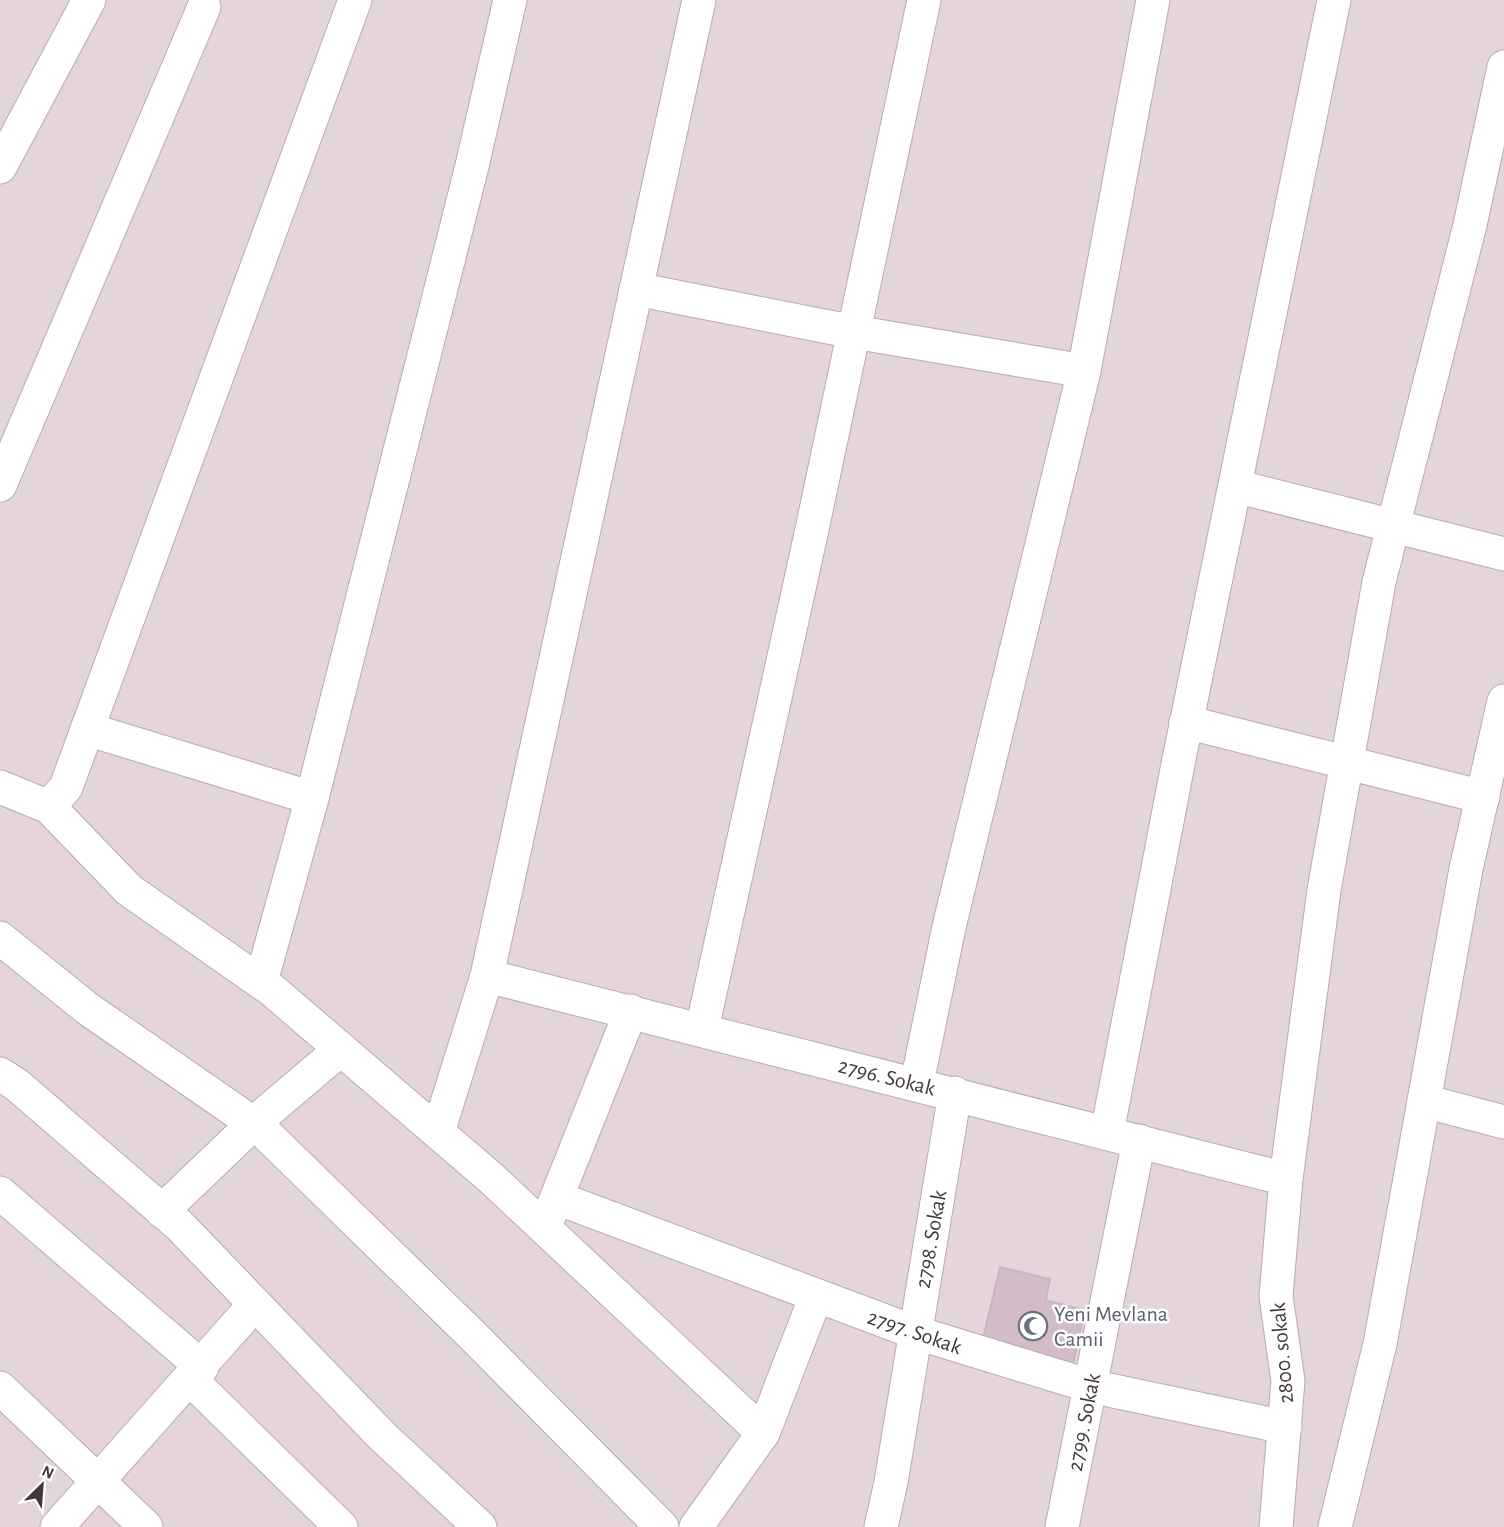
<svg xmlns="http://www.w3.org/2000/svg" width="1504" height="1527" font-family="'Alegreya Sans',sans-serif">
  <rect width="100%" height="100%" fill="#f1e5eb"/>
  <rect fill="#e4d4dc" x="0" y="0" width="1504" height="1527"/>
  <polygon fill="#d1bcc8" stroke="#cbb0c0" stroke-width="1.5" points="1000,1267 1050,1279 1046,1300 1085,1310 1073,1364 982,1342"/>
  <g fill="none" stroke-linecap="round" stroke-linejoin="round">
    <g stroke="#bba9b3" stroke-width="35">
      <g id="minor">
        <polyline points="0,167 89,0"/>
        <polyline points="636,289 854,332 1084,371"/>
        <polyline points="0,485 204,7"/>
        <polyline points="1235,486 1504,554"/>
        <polyline points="1186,722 1483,797"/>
        <polyline points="87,729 312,798"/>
        <polyline points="0,787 49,807 129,890 272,990 491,1178 763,1433"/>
        <polyline points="49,807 66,787 355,0"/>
        <polyline points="0,938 88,1009 260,1128 471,1334 662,1527"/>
        <polyline points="487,976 1286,1179"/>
        <polyline points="261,982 312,798 472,166 510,0"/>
        <polyline points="702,1029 811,534 924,0"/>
        <polyline points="0,1074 17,1085 180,1226 382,1436 480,1527"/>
        <polyline points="917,1083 949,927 1084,371 1153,0"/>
        <polyline points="1424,1101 1504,1122"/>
        <polyline points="438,1132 487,976 699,0"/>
        <polyline points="1107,1133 1179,759 1334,0"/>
        <polyline points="0,1193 202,1367"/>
        <polyline points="557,1198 914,1332 1090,1386 1285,1427"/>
        <polyline points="162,1211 254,1123 341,1049"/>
        <polyline points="548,1219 631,1011"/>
        <polyline points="191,1380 341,1527"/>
        <polyline points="0,1388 146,1527"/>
        <polyline points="57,1527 255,1304"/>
        <polyline points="696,1527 763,1433 816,1296"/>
        <polyline points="881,1527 891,1482 955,1093"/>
        <polyline points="1062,1527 1139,1141"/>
        <polyline points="1276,1527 1288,1381 1276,1296 1286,1179 1324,890 1379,582 1470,225 1504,67"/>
        <polyline points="1335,1527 1380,1344 1466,869 1504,701"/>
      </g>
    </g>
    <use href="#minor" stroke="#fff" stroke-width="33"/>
  </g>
  <defs>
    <g id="mosque-ring" transform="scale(1.5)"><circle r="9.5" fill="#fff" stroke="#6b7280" stroke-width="1.5"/><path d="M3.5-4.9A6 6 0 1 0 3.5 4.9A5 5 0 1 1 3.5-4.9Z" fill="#6b7280"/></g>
  </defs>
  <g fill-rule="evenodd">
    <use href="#mosque-ring" x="1033" y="1326"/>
  </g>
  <g text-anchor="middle" stroke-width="5" stroke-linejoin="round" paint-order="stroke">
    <g font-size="22" fill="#42363d" stroke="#fff">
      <text transform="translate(887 1076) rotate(14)" y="8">2796. Sokak</text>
      <text transform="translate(930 1239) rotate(-80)" y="8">2798. Sokak</text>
      <text transform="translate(915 1331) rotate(19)" y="8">2797. Sokak</text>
      <text transform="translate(1281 1353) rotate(-95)" y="8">2800. sokak</text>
      <text transform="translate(1083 1422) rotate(-79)" y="8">2799. Sokak</text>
    </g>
    <g font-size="22" fill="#5b616d" stroke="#fff" text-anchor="start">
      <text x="1054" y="1321">Yeni Mevlana<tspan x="1054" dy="25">Camii</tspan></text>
    </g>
  </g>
  <g transform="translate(42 1485) rotate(25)" stroke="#ffffff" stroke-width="4.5" paint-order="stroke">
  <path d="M0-4.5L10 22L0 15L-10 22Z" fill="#42363d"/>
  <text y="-9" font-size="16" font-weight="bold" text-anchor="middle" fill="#42363d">N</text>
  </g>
</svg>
